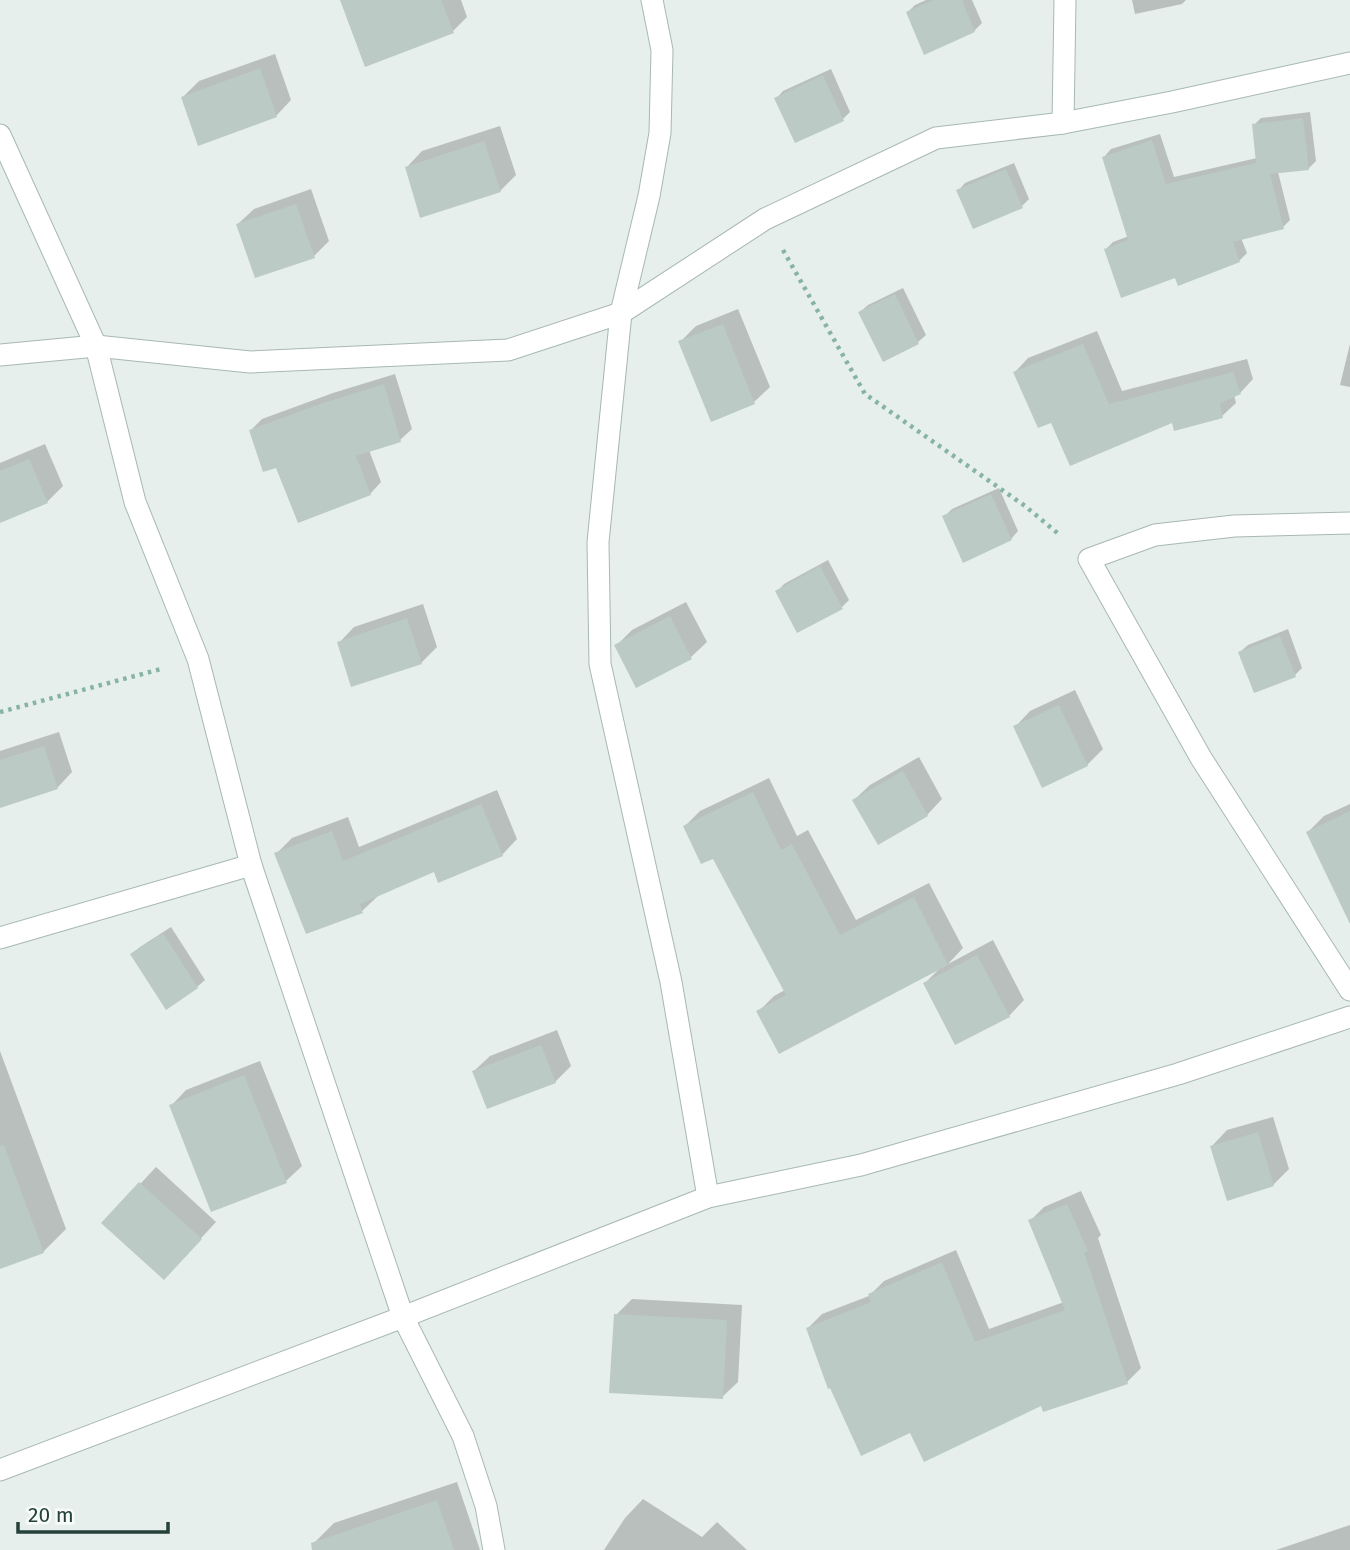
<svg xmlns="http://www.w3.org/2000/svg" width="1350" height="1550" font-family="'Fira Sans',sans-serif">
  <rect width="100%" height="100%" fill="#e6efeb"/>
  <g fill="#0003">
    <polygon points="342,0 461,0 467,17 453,31"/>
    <polygon points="926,0 972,0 982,23 974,31 908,12 915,5"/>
    <polygon points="1132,0 1186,0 1182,4 1135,14"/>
    <polygon points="275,54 291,100 276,116 183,97 199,81"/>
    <polygon points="831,69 850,112 843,119 776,99 783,91"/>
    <polygon points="1310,112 1316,161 1308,169 1278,172 1290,220 1283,227 1241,238 1247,253 1239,261 1176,276 1106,249 1113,242 1129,236 1104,157 1111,149 1160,134 1174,177 1257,158 1254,125 1261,118"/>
    <polygon points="500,126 516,175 500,191 407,167 422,151"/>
    <polygon points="1014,163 1029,199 1022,206 958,191 965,183"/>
    <polygon points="311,189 329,241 314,256 238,224 254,209"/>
    <polygon points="903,288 926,335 918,342 884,360 860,312 868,305"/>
    <polygon points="738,309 770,387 754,402 712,419 680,342 696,326"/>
    <polygon points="1097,331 1122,391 1247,359 1253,379 1240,393 1234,395 1236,403 1222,416 1173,421 1052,421 1015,372 1028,358"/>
    <polygon points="1350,344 1350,387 1340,385"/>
    <polygon points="395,374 412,429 400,440 369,450 381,482 370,494 277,465 251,430 262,419 333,393"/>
    <polygon points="45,444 63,486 47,502 0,521 0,463"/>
    <polygon points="999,488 1018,531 1011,539 944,517 952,509"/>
    <polygon points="828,560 849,600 842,607 777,592 784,584"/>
    <polygon points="686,602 707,642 691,657 637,685 616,646 632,630"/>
    <polygon points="423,604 437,647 421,663 339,643 354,627"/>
    <polygon points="1288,629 1302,668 1295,675 1240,652 1248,645"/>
    <polygon points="1075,690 1103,749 1087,765 1015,727 1030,711"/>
    <polygon points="59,732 72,772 57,788 0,806 0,751"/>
    <polygon points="919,757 942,799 927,815 854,800 870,785"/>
    <polygon points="769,778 797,836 808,830 856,920 929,883 963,948 948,964 993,940 1024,1000 1009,1016 925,983 939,969 759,1011 774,996 785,990 714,856 685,826 700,811"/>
    <polygon points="497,790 517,839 502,855 435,870 378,896 362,911 276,854 292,838 348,817 359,847"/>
    <polygon points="1350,804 1350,892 1308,832 1324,816"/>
    <polygon points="171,927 205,980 197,987 132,954 140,947"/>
    <polygon points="557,1030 571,1066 555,1082 474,1071 490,1056"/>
    <polygon points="0,1051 66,1229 43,1252 0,1267"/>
    <polygon points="260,1061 302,1166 286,1181 171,1106 186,1090"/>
    <polygon points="1273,1117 1289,1169 1273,1185 1212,1146 1227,1130"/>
    <polygon points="156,1167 216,1222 179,1262 104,1223"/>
    <polygon points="1081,1191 1101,1235 1098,1238 1141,1368 1127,1382 1042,1404 911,1431 808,1328 822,1314 869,1296 884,1281 956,1250 989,1329 1064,1302 1030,1221 1044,1207"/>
    <polygon points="632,1299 742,1305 738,1382 722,1397 616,1315"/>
    <polygon points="457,1482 480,1550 316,1550 314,1543 334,1523"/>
    <polygon points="643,1499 702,1537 717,1522 747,1550 604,1550 625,1518"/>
    <polygon points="1350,1525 1350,1550 1276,1550"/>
  </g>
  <g fill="#bbcac4">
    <polygon points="340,0 441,0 454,33 365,67"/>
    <polygon points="933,0 962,0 975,32 924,55 906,12"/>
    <polygon points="260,68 277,117 198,146 181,97"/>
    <polygon points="823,75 844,121 795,143 774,98"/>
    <polygon points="1303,118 1309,170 1270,174 1284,229 1233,242 1240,262 1178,286 1175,278 1121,298 1104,249 1128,240 1102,157 1152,140 1166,184 1256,163 1252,124"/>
    <polygon points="484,141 501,192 420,218 405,167"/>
    <polygon points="1006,169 1023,208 973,229 956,190"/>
    <polygon points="296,204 315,258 255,278 236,224"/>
    <polygon points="895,294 919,344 883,362 858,312"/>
    <polygon points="723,324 755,404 711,422 678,341"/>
    <polygon points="1083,344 1109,404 1233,372 1241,394 1220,403 1223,418 1174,431 1172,423 1070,466 1051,423 1038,428 1013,372"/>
    <polygon points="384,384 401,442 356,456 371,495 298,523 276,468 263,472 249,430 320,404"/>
    <polygon points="29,459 48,503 0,523 0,471"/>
    <polygon points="991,494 1012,540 963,563 942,516"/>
    <polygon points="820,566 843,609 797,633 775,591"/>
    <polygon points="670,616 692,659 636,688 614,645"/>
    <polygon points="407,618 422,664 351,687 337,642"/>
    <polygon points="1280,636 1296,677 1254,693 1238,652"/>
    <polygon points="1059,705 1088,766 1042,788 1013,726"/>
    <polygon points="44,746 58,789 0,808 0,760"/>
    <polygon points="903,771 928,816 878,845 852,800"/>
    <polygon points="753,792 781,850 792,844 840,935 914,897 948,965 779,1054 756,1011 786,995 713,859 701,864 683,826"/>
    <polygon points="481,804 503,856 438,883 434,872 360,904 363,913 306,934 274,853 332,831 343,861"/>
    <polygon points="1350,811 1350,924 1306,832"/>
    <polygon points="163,933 198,988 166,1010 130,954"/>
    <polygon points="977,955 1010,1017 955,1045 923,983"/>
    <polygon points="541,1045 556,1083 487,1109 472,1071"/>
    <polygon points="244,1075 287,1183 211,1212 169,1105"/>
    <polygon points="1258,1132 1274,1186 1227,1201 1210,1146"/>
    <polygon points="4,1145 44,1253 0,1269 0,1146"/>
    <polygon points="139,1182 202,1239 164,1280 101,1223"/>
    <polygon points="1067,1204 1088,1251 1084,1252 1128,1384 1043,1412 1041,1406 924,1462 910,1433 861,1456 830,1388 828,1389 806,1328 871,1302 868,1294 942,1262 975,1342 1065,1310 1028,1220"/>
    <polygon points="614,1314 727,1320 723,1399 609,1393"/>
    <polygon points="437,1500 454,1550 312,1550 311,1543"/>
  </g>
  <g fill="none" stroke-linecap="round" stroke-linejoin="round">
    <g stroke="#a8b8b2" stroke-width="23">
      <g id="street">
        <polyline points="652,0 662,50 660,133 649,196 621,313 598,542 600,664 671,982 708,1197"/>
        <polyline points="1063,123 1065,0"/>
        <polyline points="0,135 96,346 135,502 198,659 251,865 403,1317 463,1436 486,1506 494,1550"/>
        <polyline points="0,355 96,346 250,362 508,350 621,313 765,219 936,138 1063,123 1172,102 1350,63"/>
        <polyline points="1350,523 1234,526 1155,535 1089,559 1201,758 1350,990"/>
        <polyline points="0,938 251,865"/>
        <polyline points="0,1470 403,1317 708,1197 861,1165 1178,1074 1350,1017"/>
      </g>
    </g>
    <g stroke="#86b3a5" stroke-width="4.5" stroke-dasharray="3.5 5" stroke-linecap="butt">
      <polyline points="783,250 865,394 1025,506 1061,536"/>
      <polyline points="0,712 161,669"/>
    </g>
    <use href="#street" stroke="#fff" stroke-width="21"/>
  </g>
  <path d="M18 1522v10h150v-10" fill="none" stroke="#24423a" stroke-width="3.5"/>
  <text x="28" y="1522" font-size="21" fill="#24423a" stroke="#f7fbf9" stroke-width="5" paint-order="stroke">20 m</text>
</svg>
